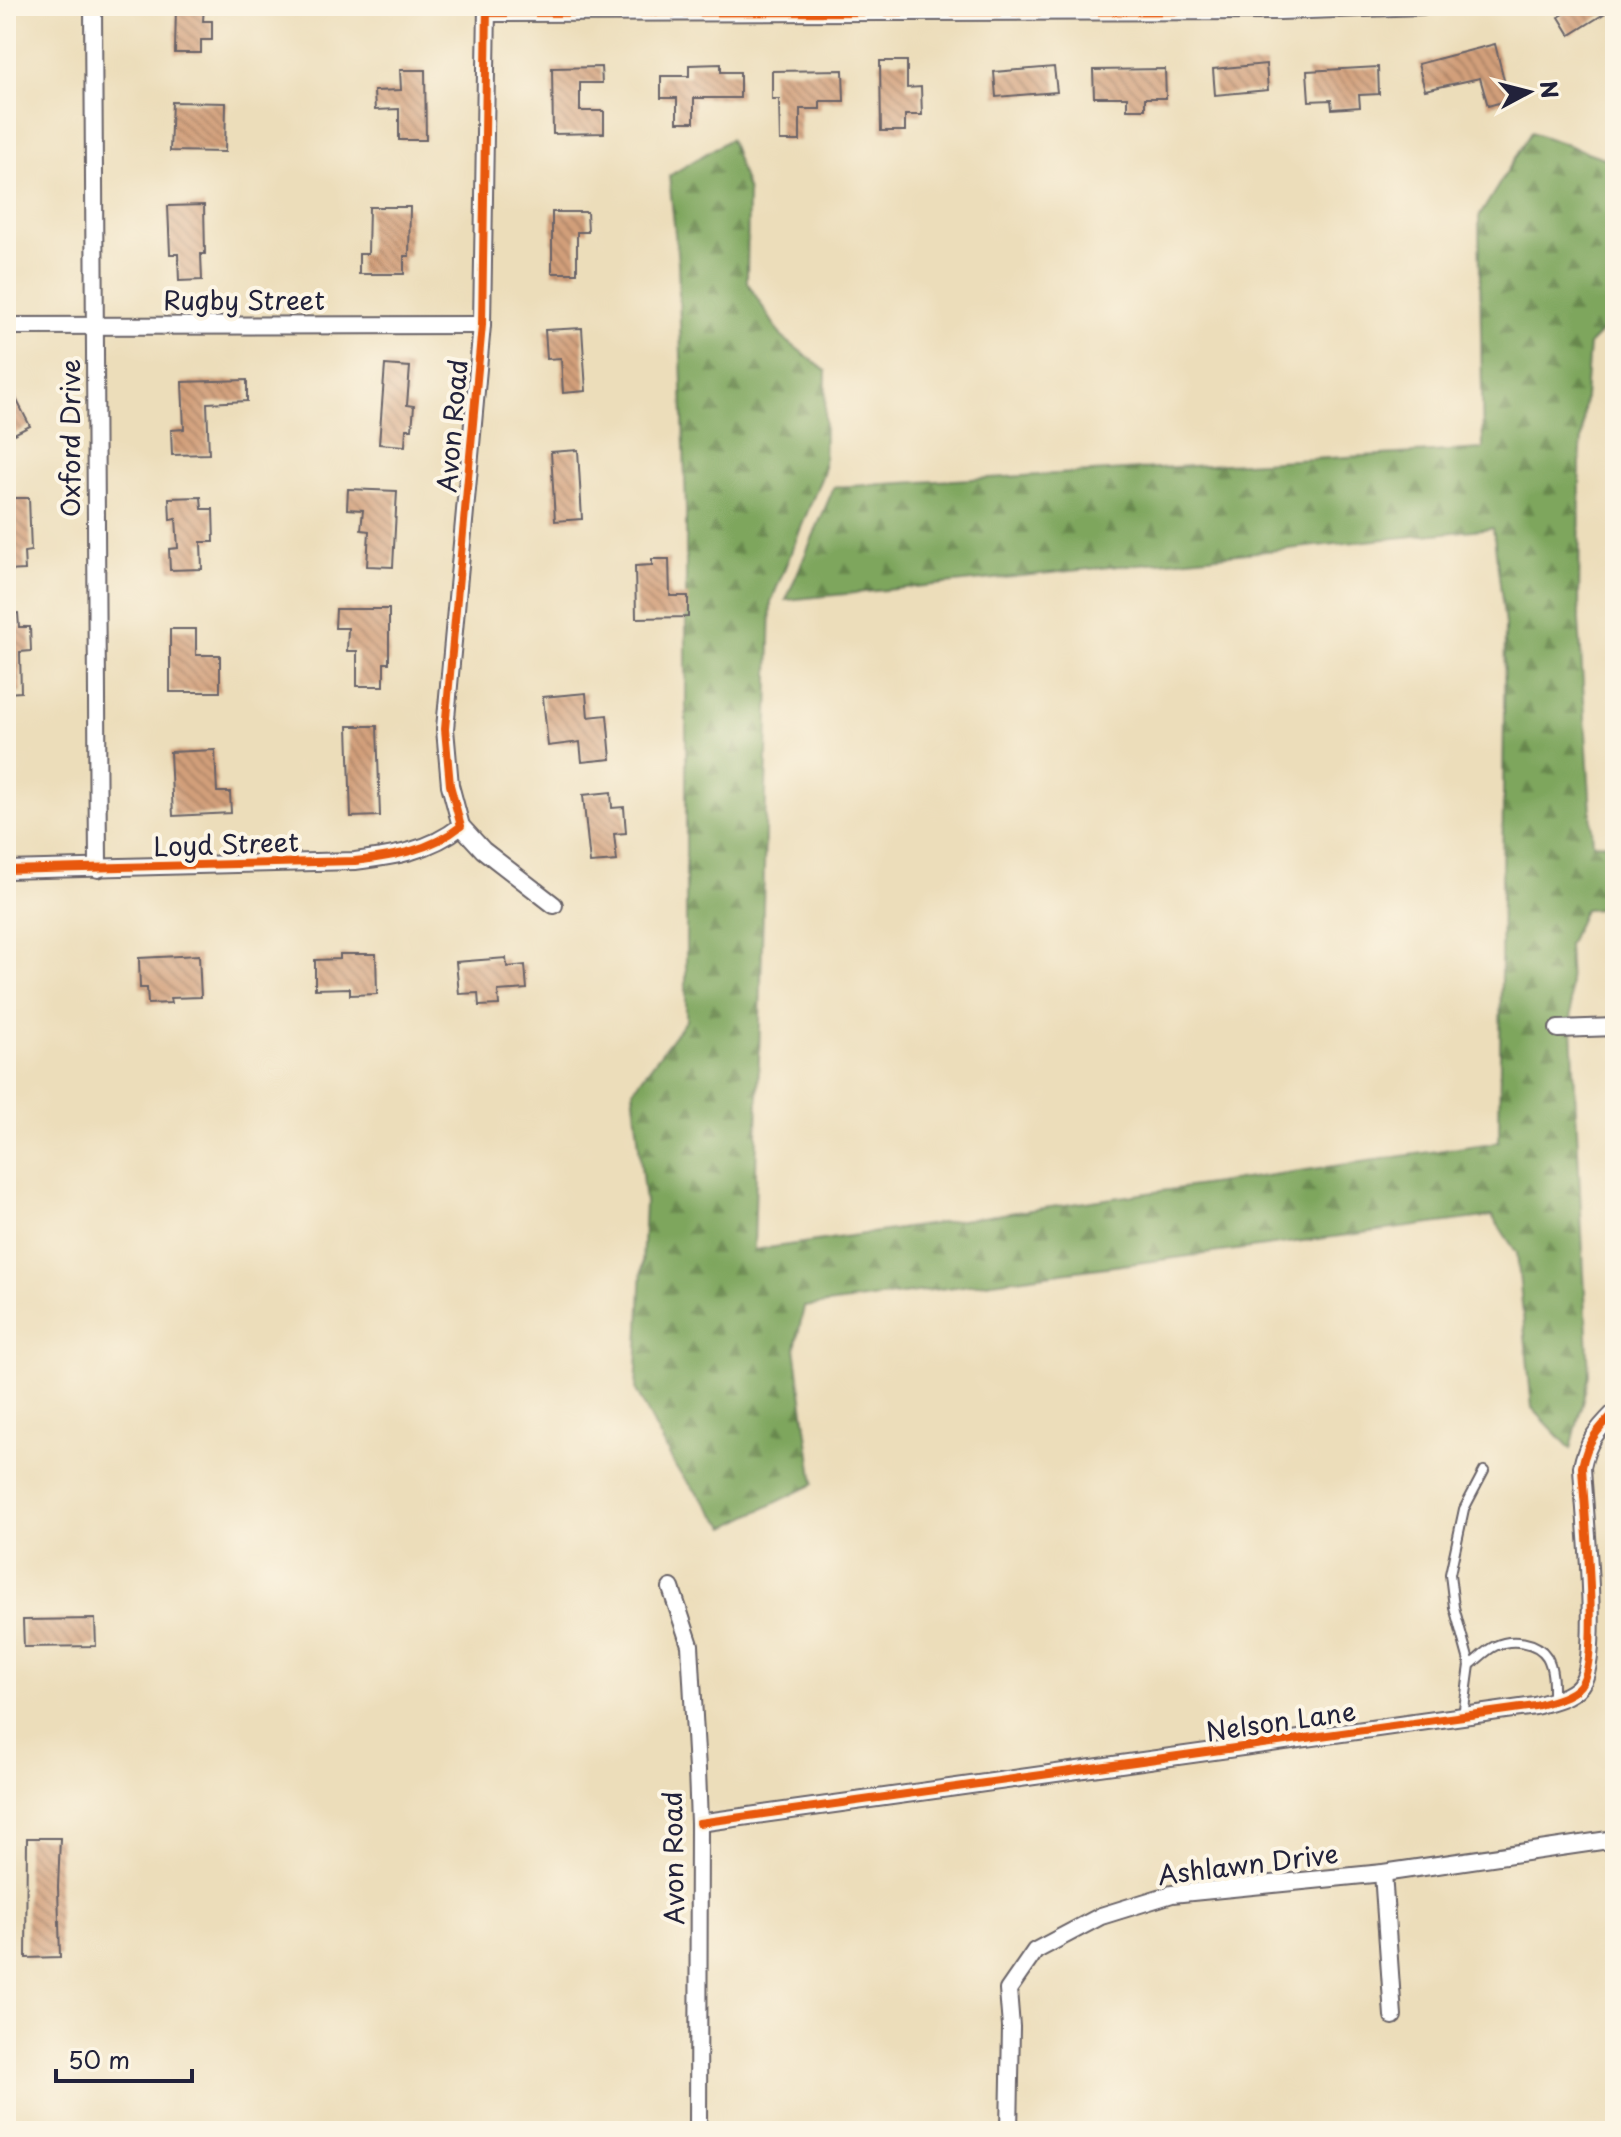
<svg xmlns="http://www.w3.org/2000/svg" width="1621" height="2137" font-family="'Playpen Sans',sans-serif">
  <defs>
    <pattern id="forest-firs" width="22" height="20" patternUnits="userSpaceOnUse" patternTransform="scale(2)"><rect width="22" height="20" fill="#7ea65d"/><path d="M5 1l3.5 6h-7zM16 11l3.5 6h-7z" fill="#67874e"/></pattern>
    <pattern id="building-back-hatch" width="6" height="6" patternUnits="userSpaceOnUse" patternTransform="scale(2)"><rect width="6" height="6" fill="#d29f7a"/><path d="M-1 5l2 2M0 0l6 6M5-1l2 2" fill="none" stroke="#aa8165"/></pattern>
  </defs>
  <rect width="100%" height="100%" fill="#fcf5e5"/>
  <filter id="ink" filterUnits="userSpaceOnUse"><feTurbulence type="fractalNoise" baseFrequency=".0125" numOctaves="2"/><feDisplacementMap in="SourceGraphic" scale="16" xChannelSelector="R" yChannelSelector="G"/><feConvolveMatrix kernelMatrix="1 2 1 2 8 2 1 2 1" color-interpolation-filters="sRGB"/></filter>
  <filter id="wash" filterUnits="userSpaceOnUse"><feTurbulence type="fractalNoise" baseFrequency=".006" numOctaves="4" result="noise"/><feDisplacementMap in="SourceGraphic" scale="32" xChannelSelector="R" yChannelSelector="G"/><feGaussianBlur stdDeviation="1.8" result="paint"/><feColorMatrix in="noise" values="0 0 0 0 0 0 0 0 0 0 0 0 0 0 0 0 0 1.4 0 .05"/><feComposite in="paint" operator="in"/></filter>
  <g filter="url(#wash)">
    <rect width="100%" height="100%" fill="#ecddba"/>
    <polygon fill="url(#forest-firs)" stroke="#50644c" stroke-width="2" points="1531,132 1615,162 1615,319 1589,345 1580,463 1579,620 1593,844 1615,843 1615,908 1584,910 1568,945 1589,1375 1571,1449 1532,1408 1517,1253 1492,1216 804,1307 795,1348 814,1484 726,1527 676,1468 636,1390 645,1203 633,1090 686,1020 686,509 678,262 669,176 730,139 748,192 747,282 782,337 826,371 824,471 771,602 754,1250 1499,1142 1505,625 1493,528 786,600 834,487 1483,449 1479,217"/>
    <g id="blocks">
      <g fill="url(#building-back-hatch)">
        <polygon points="176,6 204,6 203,21 212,21 212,40 201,40 201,53 175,53"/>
        <polygon points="1564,6 1615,6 1615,7 1570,35 1559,17 1567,12"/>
        <polygon points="1495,44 1509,100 1488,106 1480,78 1425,90 1418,64"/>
        <polygon points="880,61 907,61 907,88 921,87 922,115 905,115 905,131 881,131"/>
        <polygon points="721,64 721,72 740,72 740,98 694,98 694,122 677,122 677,98 661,98 661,76 689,76 689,65"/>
        <polygon points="1266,64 1268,90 1215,95 1213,69"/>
        <polygon points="601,67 602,83 580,83 580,111 604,111 604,133 553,134 552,68"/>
        <polygon points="1054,67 1057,92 996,97 994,72"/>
        <polygon points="1378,67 1379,94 1359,95 1360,107 1332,109 1331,100 1309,101 1307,71"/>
        <polygon points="1165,69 1166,98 1145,98 1145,109 1127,109 1127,97 1094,97 1093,70"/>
        <polygon points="400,70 425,70 426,140 399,140 399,109 375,110 374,91 401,90"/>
        <polygon points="843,70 844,101 820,101 820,109 800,109 800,141 780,141 779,99 772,99 772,71"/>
        <polygon points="172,102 226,103 225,152 170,151"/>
        <polygon points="204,205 205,254 201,254 202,280 179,281 178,254 170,254 168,206"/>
        <polygon points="369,207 410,207 409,256 404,256 404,274 359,274 359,254 368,254"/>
        <polygon points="552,212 587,212 588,232 577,232 577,273 552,273"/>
        <polygon points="582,328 586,391 563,393 561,358 547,359 545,330"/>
        <polygon points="385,365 410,367 407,405 414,406 412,429 406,429 405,446 379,444"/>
        <polygon points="6,379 30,426 6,438"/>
        <polygon points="247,380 247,401 207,403 209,454 172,455 171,430 184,429 182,382"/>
        <polygon points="578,450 582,519 555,521 551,452"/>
        <polygon points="348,489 397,491 393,567 367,566 369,531 361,530 363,510 347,509"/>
        <polygon points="201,497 202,509 213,509 214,542 201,542 202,569 170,570 169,549 178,548 176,519 170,520 169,498"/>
        <polygon points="6,498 29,498 31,551 24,552 25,570 6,571"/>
        <polygon points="652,559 669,559 670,596 688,596 688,617 636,618 635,566 652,565"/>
        <polygon points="336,609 389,609 389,663 384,663 384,686 357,686 357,651 347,651 348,628 335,628"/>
        <polygon points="18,613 19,627 30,627 31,651 20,652 21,692 6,693 6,614"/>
        <polygon points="170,629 196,629 196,655 220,655 220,692 170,692"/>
        <polygon points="586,693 588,717 607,715 611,759 582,762 580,742 548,746 543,697"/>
        <polygon points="348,726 377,726 380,816 351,817"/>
        <polygon points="215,750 217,792 230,792 231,813 173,816 170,752"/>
        <polygon points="611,792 612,808 624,807 626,833 614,834 617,861 590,863 583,795"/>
        <polygon points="340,954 376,954 377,994 350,995 350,988 315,989 315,960 340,959"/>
        <polygon points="199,955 201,997 170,998 171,1003 148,1004 147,988 140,988 139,958"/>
        <polygon points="506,958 507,967 525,965 527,989 498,991 499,1005 479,1006 478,993 459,994 456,962"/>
        <polygon points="95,1619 96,1646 24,1647 23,1620"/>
        <polygon points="27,1838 60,1838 58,1887 60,1957 26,1958"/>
      </g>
    </g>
  </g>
  <g filter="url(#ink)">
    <use href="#blocks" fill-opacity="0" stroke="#696367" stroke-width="2"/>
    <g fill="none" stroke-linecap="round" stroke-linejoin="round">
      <g stroke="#696367" stroke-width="12">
        <g id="service">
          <path d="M 1470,1665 C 1478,1659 1486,1650 1495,1646 C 1511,1638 1537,1641 1547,1657 C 1554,1669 1553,1687 1553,1700"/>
          <polyline points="1463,1716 1470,1665 1454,1607 1450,1574 1464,1509 1484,1471"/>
        </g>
      </g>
      <g stroke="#696367" stroke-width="20">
        <g id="minor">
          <polyline points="93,6 98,869"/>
          <polyline points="487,13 1279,11 1423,6"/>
          <polyline points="6,326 482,325"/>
          <polyline points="461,826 483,850 554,905"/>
          <path d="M 6,870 L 355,861 C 394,856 430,851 461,826 L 450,785 L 445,729 L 482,325 L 487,6"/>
          <polyline points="1558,1029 1615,1027"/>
          <polyline points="671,1588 690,1645 697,1770 699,1823 698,2131"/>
          <path d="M 699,1823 L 1535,1706 C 1551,1701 1575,1697 1583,1681 C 1600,1650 1584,1509 1582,1467 C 1587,1442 1597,1430 1615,1412"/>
          <polyline points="1383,1873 1393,2016"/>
          <polyline points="1009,2131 1011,2027 1008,1990 1035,1951 1101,1916 1172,1894 1383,1873 1615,1839"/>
        </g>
      </g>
      <use href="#service" stroke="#fff" stroke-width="8"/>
      <use href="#minor" stroke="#fff" stroke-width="16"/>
      <g stroke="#fcf5e5" stroke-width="13">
        <g id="cycleway">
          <polyline points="487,13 1279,11 1423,6"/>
          <path d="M 6,870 L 355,861 C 394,856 430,851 461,826 L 450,785 L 445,729 L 482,325 L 487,6"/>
          <path d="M 699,1823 L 1535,1706 C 1551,1701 1575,1697 1583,1681 C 1600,1650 1584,1509 1582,1467 C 1587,1442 1597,1430 1615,1412"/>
        </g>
      </g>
      <use href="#cycleway" stroke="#e8590c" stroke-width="8"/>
    </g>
  </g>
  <g text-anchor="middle" stroke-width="8" stroke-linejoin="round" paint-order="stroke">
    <g font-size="26" fill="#22223b" stroke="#fcf5e5">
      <text x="244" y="310">Rugby Street</text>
      <text transform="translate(453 426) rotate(-85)" y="9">Avon Road</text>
      <text transform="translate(71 438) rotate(-90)" y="9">Oxford Drive</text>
      <text transform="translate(226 845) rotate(-2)" y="9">Loyd Street</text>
      <text transform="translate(1281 1722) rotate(-8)" y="9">Nelson Lane</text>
      <text transform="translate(674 1858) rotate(-91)" y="9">Avon Road</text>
      <text transform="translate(1248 1865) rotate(-7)" y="9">Ashlawn Drive</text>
    </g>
  </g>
  <rect width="1621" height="2137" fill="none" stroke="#fcf5e5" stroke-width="32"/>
  <g transform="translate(1529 92) rotate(83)" stroke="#fcf5e5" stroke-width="6" paint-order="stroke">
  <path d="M0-6L14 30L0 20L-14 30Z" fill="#22223b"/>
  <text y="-12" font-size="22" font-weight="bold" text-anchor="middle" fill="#22223b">N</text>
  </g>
  <path d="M56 2069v12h136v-12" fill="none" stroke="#22223b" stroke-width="4"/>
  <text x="68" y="2069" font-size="24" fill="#22223b" stroke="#fcf5e5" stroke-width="6" paint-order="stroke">50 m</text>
</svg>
